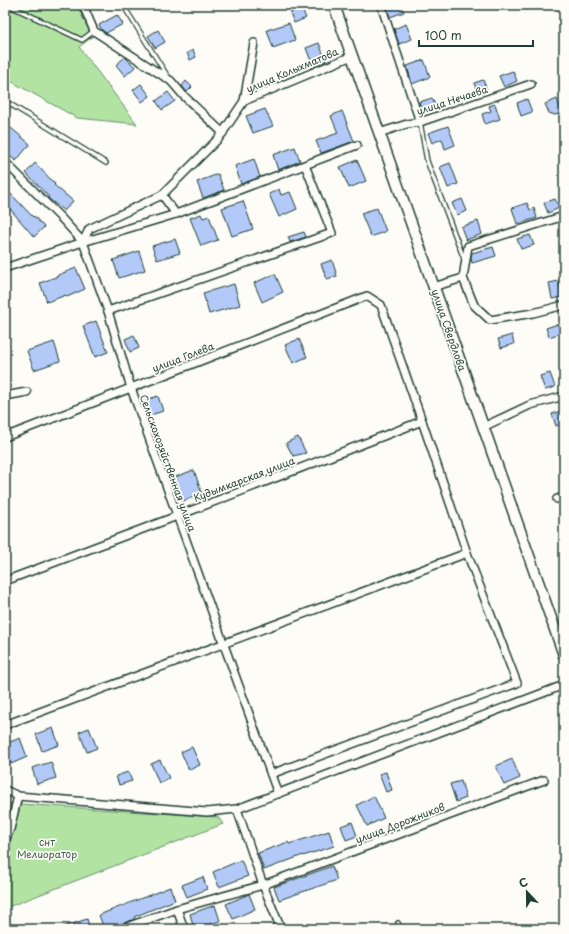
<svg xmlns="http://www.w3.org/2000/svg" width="569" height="934" font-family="'Playpen Sans',sans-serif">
  <rect width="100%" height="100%" fill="#fdfcf7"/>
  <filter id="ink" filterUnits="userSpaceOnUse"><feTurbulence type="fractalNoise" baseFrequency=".025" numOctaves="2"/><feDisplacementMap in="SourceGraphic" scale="8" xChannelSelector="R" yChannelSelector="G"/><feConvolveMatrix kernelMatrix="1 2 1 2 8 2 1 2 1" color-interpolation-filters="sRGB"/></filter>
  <g filter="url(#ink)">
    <g fill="#b2e3a3" stroke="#68906c">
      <polygon points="5,5 77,5 92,37 79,47 137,124 77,118 5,78"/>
      <polygon points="5,803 218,817 223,824 5,908"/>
    </g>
    <g fill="#b3caf9" stroke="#1f3d34">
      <polygon points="289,5 300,5 306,18 294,23 290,13 292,13"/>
      <polygon points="386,5 401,5 404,12 390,17"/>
      <polygon points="117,15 123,24 106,33 102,30 99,25"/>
      <polygon points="289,23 295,40 273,48 267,30"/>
      <polygon points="406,24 412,39 399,44 394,29"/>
      <polygon points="158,30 165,42 155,48 148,36"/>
      <polygon points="319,43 326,61 313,66 306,48"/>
      <polygon points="193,50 196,57 190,60 187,53"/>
      <polygon points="125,57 135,67 125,76 116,65"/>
      <polygon points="424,60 430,77 412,84 407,66"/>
      <polygon points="513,71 517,81 504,87 499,76"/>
      <polygon points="483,80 487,90 478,94 474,83"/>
      <polygon points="186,81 192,87 187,92 182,86"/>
      <polygon points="141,84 150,96 142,102 133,90"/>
      <polygon points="168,92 175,101 162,110 156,101"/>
      <polygon points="432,98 436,107 422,112 419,102"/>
      <polygon points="527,99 532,112 521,116 517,103"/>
      <polygon points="557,99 562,113 555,115 549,113 545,104"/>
      <polygon points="495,104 500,119 485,124 482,114 491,111 489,106"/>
      <polygon points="265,109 273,126 253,133 246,116"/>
      <polygon points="342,111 354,141 321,153 316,141 338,133 331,116"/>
      <polygon points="5,123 30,144 16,161 5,152"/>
      <polygon points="448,126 455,145 445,149 442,139 432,143 428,133"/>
      <polygon points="295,147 300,161 278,170 273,155"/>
      <polygon points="254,159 260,177 241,184 235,166"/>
      <polygon points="357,160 366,181 349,188 340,167"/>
      <polygon points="35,163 55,184 54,185 73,201 64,211 48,198 49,197 26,173"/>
      <polygon points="450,163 458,184 448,188 440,167"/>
      <polygon points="218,174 224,190 203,198 197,182"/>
      <polygon points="279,189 281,195 290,192 297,209 279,217 269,194"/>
      <polygon points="8,191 33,217 34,216 44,227 34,237 5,203 5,194"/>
      <polygon points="462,199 467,211 457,215 452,203"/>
      <polygon points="555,199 559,208 548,213 544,203"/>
      <polygon points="243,201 253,229 232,236 222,208"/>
      <polygon points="527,203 530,210 534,208 537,218 517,224 512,208"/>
      <polygon points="377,208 386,231 371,237 361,213"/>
      <polygon points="201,214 203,218 209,216 218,240 201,246 190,218"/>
      <polygon points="478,221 482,234 466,240 461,227"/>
      <polygon points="304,232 306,237 290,242 288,237"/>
      <polygon points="530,235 534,245 521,249 517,239"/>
      <polygon points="175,239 180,253 157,260 152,246"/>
      <polygon points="493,247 496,256 472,263 471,258 472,253"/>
      <polygon points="139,251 145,270 119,278 113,260"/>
      <polygon points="332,260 337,276 327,279 321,264"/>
      <polygon points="76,268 85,289 67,297 66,295 47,302 40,283 58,276 58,275"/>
      <polygon points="275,274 283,292 262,302 254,283"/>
      <polygon points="559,281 562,297 552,299 549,283"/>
      <polygon points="234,284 240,305 209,314 203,293"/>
      <polygon points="96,321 108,352 95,357 83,326"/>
      <polygon points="558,324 561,333 549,337 546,328"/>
      <polygon points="134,335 139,348 130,352 125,339"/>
      <polygon points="512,335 514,344 501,348 498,339"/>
      <polygon points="299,339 307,357 293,363 285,345"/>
      <polygon points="54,342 60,361 34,370 27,351"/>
      <polygon points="550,373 555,387 545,390 540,376"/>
      <polygon points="158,396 163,411 151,415 146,400"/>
      <polygon points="561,411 564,418 564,423 556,426 552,414"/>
      <polygon points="298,437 306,453 293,456 286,443"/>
      <polygon points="194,470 202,494 183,501 175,477"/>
      <polygon points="53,728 59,745 42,751 36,734"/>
      <polygon points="89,728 97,748 87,752 79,732"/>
      <polygon points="20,738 27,757 11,764 5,749 5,744"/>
      <polygon points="192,747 200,765 189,770 181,752"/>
      <polygon points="512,759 520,778 504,785 496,766"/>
      <polygon points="160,760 169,778 159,783 151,764"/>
      <polygon points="51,762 56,778 37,784 32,768"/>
      <polygon points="128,772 132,781 119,785 116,776"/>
      <polygon points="386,772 392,790 386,792 379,774"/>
      <polygon points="461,781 466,798 456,802 450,784"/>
      <polygon points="374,796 384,818 367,826 357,805"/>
      <polygon points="352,822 357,836 346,840 341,826"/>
      <polygon points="329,831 334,846 303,856 303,855 264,870 258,853 288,842 289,844"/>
      <polygon points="241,860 248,876 219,887 213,872"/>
      <polygon points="332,866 337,880 279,900 274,887"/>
      <polygon points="203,877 207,889 187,897 182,885"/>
      <polygon points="170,887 175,900 134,917 135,919 107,929 104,929 99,915"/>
      <polygon points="249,894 255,909 233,919 226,904"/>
      <polygon points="215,905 220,921 194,929 190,914"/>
      <polygon points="87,919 90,929 60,929 60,928"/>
    </g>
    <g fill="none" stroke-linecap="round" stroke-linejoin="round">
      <g stroke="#1f3d34" stroke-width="6">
        <g id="service">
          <polyline points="8,5 82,40 94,31"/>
          <polyline points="123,5 168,77"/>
          <polyline points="5,101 106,163"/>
          <polyline points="420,122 427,161 464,259"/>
          <polyline points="398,923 401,929"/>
        </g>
      </g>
      <g stroke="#1f3d34" stroke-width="10">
        <g id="minor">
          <polyline points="83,5 94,31 171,81 183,95 223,133"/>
          <polyline points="381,5 420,122"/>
          <polyline points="244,101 254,43"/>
          <polyline points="379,133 407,124 420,122 531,84"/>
          <polyline points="5,162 63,220 83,242 108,311 131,388 278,794"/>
          <polyline points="162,195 176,214"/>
          <polyline points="83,242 176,214 357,145"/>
          <polyline points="5,268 83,242 89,229 162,195 219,138 244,101 352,56"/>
          <polyline points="463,278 468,246 564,216"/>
          <polyline points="463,278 474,305 490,320 533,313 564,305"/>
          <polyline points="433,287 463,278"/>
          <polyline points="108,311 332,233 305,165"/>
          <polyline points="5,396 27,392"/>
          <polyline points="483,427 530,405 564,396"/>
          <polyline points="5,437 367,296 381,305 422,421 467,553 517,683 271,774"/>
          <polyline points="557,499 564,497"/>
          <polyline points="5,581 177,516 422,421"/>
          <polyline points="5,725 467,553"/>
          <polyline points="5,790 18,796 207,812 237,809 564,685"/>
          <polyline points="237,809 263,885 281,929"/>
          <polyline points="5,841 10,829 18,796"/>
          <polyline points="177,909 184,929"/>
          <polyline points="121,929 177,909 263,885 544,780"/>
        </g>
      </g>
      <g stroke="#1f3d34" stroke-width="13">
        <polyline id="secondary" points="334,5 564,655"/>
      </g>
      <use href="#service" stroke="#fdfcf7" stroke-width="3.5"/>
      <use href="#minor" stroke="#fdfcf7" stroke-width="7"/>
      <use href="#secondary" stroke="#fdfcf7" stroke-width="10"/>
    </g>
  </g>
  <g text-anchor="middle" stroke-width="3.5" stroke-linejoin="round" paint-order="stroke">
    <g font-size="10" fill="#1f3d34" stroke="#fdfcf7">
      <text transform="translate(292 70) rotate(-23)" y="4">улица Колыхматова</text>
      <text transform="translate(452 100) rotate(-18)" y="4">улица Нечаева</text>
      <text transform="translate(449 330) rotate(71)" y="4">улица Свердлова</text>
      <text transform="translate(183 357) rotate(-21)" y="4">улица Голева</text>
      <text transform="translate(168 463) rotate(70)" y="4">Сельскохозяйственная улица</text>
      <text transform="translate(244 479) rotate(-21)" y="4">Кудымкарская улица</text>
      <text transform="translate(400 823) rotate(-21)" y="4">улица Дорожников</text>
    </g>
    <g font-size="10" fill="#3c5e4a" stroke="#fdfcf7">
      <text x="47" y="846">снт<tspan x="47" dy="12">Мелиоратор</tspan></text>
    </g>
  </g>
  <rect width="569" height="934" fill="none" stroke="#fdfcf7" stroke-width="20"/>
  <rect x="10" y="10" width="549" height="914" fill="none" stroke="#1f3d34" stroke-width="1.5" filter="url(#ink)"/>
  <g transform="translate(527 892) rotate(338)" stroke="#fdfcf7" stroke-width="3" paint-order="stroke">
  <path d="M0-3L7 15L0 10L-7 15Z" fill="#1f3d34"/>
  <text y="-6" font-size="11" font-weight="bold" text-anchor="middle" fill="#1f3d34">С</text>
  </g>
  <path d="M419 40v6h114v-6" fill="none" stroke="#1f3d34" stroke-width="2"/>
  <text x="425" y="40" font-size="12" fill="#1f3d34" stroke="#fdfcf7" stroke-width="3" paint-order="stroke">100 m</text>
</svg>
